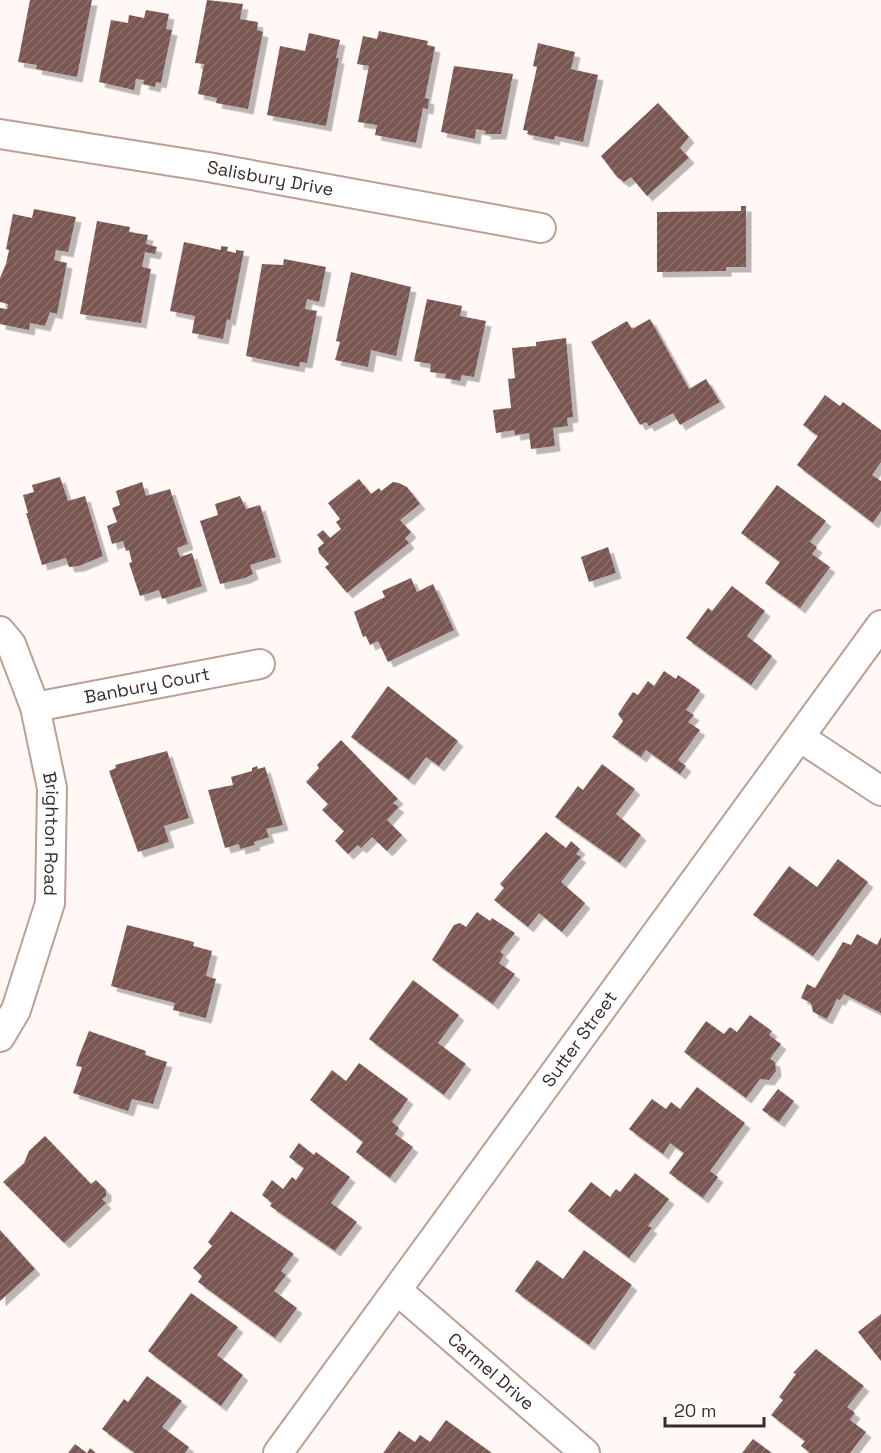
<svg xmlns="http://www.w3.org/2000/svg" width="881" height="1453" font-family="'Space Grotesk',sans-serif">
  <defs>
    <pattern id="building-hatch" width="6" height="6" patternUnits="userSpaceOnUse" patternTransform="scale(1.5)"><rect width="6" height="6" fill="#7a5752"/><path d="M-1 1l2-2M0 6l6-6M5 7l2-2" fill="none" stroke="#8c716d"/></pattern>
    <filter id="shadow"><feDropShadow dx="5.5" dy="5.5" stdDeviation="0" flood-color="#0004"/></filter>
  </defs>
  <rect width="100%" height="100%" fill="#fff8f5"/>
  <g fill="url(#building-hatch)" filter="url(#shadow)">
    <polygon points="30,0 92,0 77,77 36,69 37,65 18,62"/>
    <polygon points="207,0 243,4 240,19 258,22 257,30 263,32 248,109 216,103 217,98 198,94 204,64 195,63"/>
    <polygon points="146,10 169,14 166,29 172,30 161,83 156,82 155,87 143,84 144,80 136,79 134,90 99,82 111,20 128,23 129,15 144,18"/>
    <polygon points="379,31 428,41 427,45 435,47 425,98 429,99 428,109 423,108 416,143 375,135 377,125 358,122 369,66 357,64 363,36 377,39"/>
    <polygon points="309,33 340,40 336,58 339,58 326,126 267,115 280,46 305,51"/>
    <polygon points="538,43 575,52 571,69 598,75 583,142 555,136 554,140 527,134 528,131 523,130 537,67 533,66"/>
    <polygon points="454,66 513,74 501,134 485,134 486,131 476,129 475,139 441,132"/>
    <polygon points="658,103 689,137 680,148 689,158 647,196 631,177 624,182 617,177 601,156"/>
    <polygon points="741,206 746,206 746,267 726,267 726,271 657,272 657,212 741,211"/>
    <polygon points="34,209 76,217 68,252 56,250 54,260 67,263 57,314 50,312 45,326 30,323 29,330 0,324 0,308 7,309 8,304 0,302 0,278 6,264 9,250 6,249 13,214 32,218"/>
    <polygon points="97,221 130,227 129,232 148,235 146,244 157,247 155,254 145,252 142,267 151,269 141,323 80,314"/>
    <polygon points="184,242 221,250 221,246 228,247 227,251 236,253 236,250 244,251 230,321 227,319 223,339 192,333 195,316 170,311"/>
    <polygon points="284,259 326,267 319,302 307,299 305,309 317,311 307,363 300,362 299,367 246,356 262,264 283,265"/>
    <polygon points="351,272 411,287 396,356 371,350 368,367 335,360 340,342 336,341"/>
    <polygon points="427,299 462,306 460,316 486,321 474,377 462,375 460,381 445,378 446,374 430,372 431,364 414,361"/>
    <polygon points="650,319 689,389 706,379 720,402 680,425 673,413 649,426 646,422 640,425 591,342 627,321 632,329"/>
    <polygon points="566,338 573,417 567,418 568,426 553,428 555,446 531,449 529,433 515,435 514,430 496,433 493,410 511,408 508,379 515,378 512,348 536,346 536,342"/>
    <polygon points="825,395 840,406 843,402 881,430 881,462 872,475 881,481 881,511 873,523 797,465 818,436 803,425"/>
    <polygon points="60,477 68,501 85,496 103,556 79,566 69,567 66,558 42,565 26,513 28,513 23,495 34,492 32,485"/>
    <polygon points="359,479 371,494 379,488 381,491 393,482 399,483 407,487 420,504 400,520 411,532 405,538 409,543 347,593 325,567 329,564 319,553 318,548 324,543 317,535 323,530 330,538 341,529 336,522 340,519 328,503"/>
    <polygon points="142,482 146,496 170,489 188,544 177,548 180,557 192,553 202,586 162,599 159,590 140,596 129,563 132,562 129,550 126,551 123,541 112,544 107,526 117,522 112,508 120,505 116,491"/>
    <polygon points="777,485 826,521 810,542 817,547 812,554 830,567 800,608 765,583 780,562 741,533"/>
    <polygon points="240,496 246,509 260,505 276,557 250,565 253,574 245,578 220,584 200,521 218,515 215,504"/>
    <polygon points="608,547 616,573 589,582 581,557"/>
    <polygon points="411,578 417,592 433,584 454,630 388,662 378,641 370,645 366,636 363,637 354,612 385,597 382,591"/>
    <polygon points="732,586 765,611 747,636 772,656 751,685 686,638 708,608 712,611"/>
    <polygon points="664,671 676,679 678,675 700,690 686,710 694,715 688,722 700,730 678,760 686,766 680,774 646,750 641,757 612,737 623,721 618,714 633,692 638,695 648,681 654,686"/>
    <polygon points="388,686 458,741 439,766 426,757 409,780 351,737"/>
    <polygon points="341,740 398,799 393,803 399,807 387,820 402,835 387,851 372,837 361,848 358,845 348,854 335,841 344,831 322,810 328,804 306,782 319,768 317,765"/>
    <polygon points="167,751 189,818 164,826 169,842 138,852 109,771 116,768 115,765"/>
    <polygon points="602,764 635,789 616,814 641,835 620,863 555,817 578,786 583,790"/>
    <polygon points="257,766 258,769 265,767 283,825 266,829 269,837 254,842 255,845 240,849 239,844 225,848 208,790 233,785 231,777 252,771 252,768"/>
    <polygon points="546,832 566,848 571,841 580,849 576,854 581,857 561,882 585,903 562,932 539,913 528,927 494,900 504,888 500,884"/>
    <polygon points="838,859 868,882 813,956 753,915 789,866 817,887"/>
    <polygon points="477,912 490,921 492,918 515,933 500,952 504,955 499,963 515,974 493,1004 432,960 454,925 460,923 466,927"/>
    <polygon points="127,925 194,942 193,946 212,951 206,976 216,979 206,1018 173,1010 175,1003 111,986"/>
    <polygon points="857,934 877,945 881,937 881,1013 844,994 840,1000 837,999 827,1019 813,1012 811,1003 801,998 807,984 815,988 843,942 851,945"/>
    <polygon points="413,980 459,1015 438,1043 466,1064 444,1095 369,1039"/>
    <polygon points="750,1015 772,1031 769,1035 781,1044 770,1059 775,1062 776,1071 769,1080 760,1079 746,1098 684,1052 706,1021 724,1034 730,1027 737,1032"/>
    <polygon points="89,1031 146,1051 145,1055 167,1062 153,1104 132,1099 128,1111 73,1093 82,1067 76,1066 79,1056"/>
    <polygon points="359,1063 408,1099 392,1122 399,1128 395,1134 413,1147 390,1178 356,1152 363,1142 310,1100 332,1070 346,1081"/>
    <polygon points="697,1087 745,1123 710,1171 718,1177 703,1198 669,1173 684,1153 670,1143 663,1154 629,1129 652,1099 666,1109 671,1102 680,1109"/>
    <polygon points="778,1089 794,1101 779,1122 762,1110"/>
    <polygon points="45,1136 91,1184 96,1180 106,1190 106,1196 102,1199 106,1203 64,1243 3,1182 24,1163 29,1151"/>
    <polygon points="299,1143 314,1155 316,1152 350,1177 331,1203 357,1222 335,1251 270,1206 272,1203 262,1195 272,1180 283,1189 292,1177 296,1180 304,1168 289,1157"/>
    <polygon points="635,1173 669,1199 648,1226 652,1228 629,1258 568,1211 591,1182 610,1197 616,1189 620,1192"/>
    <polygon points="231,1211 294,1254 281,1271 286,1275 274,1291 297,1308 275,1338 198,1282 202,1276 193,1268 212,1246 208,1242"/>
    <polygon points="0,1230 35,1269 0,1301"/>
    <polygon points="584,1250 632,1285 589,1345 515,1291 537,1260 563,1279"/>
    <polygon points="191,1293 238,1327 217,1355 243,1375 221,1406 148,1351"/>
    <polygon points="881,1314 881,1361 858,1332"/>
    <polygon points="816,1349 864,1386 847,1407 855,1413 850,1420 866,1432 850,1453 810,1453 801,1446 805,1441 771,1415 783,1400 779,1397 796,1374 793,1373"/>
    <polygon points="147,1376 182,1401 162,1427 189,1447 185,1453 135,1453 102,1429 124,1399 128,1402"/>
    <polygon points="446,1420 492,1453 383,1453 399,1431 415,1442 420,1435 430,1442"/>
    <polygon points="753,1439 772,1453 742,1453"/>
    <polygon points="75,1444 87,1453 90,1448 96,1453 68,1453"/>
  </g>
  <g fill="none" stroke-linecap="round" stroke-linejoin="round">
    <g stroke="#bd9f92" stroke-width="32">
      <g id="street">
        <path id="s1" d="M 0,134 L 208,167 L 541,228"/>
        <path id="s2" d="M 0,631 L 11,644 L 35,707 L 52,788 L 50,903 L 16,1010 L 0,1037"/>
        <path id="s3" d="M 35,707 L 260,664"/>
        <polyline points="801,738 881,791"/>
        <path id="s4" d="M 398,1291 L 585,1453"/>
        <path id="s5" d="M 278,1453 L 881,625"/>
      </g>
    </g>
    <use href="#street" stroke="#fff" stroke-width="28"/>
  </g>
  <g text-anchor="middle" stroke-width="6" stroke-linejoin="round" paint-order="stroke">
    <g font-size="18" fill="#382c27" stroke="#fff">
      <text dy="6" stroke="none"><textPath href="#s1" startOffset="274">Salisbury Drive</textPath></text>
      <text dy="6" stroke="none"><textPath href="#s3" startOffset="114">Banbury Court</textPath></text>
      <text dy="6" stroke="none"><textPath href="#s2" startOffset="213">Brighton Road</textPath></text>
      <text dy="6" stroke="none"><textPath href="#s5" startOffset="512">Sutter Street</textPath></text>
      <text dy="6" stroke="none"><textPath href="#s4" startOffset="123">Carmel Drive</textPath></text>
    </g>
  </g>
  <path d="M665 1417v9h99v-9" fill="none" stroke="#382c27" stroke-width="3"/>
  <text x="674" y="1417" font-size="18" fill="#382c27" stroke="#ffffff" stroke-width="4.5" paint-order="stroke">20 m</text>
</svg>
